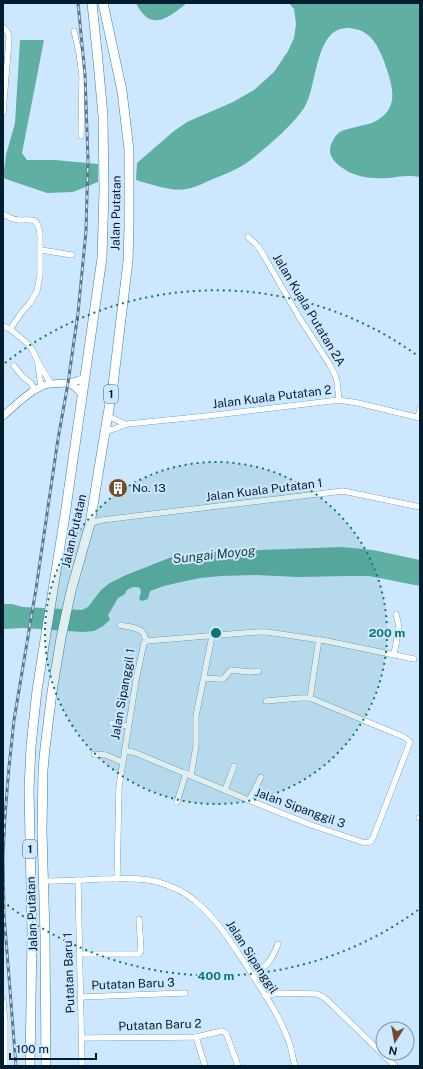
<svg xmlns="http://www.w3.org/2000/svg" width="423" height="1069" font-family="'Public Sans',sans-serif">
  <rect width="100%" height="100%" fill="#cde8fe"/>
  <g fill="#5fafa2">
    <path d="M 136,3 L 187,3 C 168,18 151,33 136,3 Z"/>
    <path d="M 289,3 L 420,3 L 420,177 C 409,175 401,176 390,178 C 378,179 363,178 351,173 C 348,172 345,169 341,167 C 336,163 330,158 330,150 C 330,144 335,135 340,132 C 347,128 363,126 372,123 C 399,111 394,90 386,67 C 384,61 382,55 379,50 C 373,37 364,29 349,28 C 314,26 318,87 304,108 C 298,117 289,126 282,133 C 270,144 258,155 245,164 C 234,171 218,177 206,182 C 200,185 193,188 186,189 C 172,192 150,184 136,180 L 137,163 L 174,131 L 187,122 L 233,102 L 254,90 L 274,72 L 288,51 L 294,38 L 296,24 L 294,9 Z"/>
    <polygon points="20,40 44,40 22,153 27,160 55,160 98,164 98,182 73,192 47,193 3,178 6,155 15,123"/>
    <path d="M 342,547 L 373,550 L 420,560 L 420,586 L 369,576 L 348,576 L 298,577 L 256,575 L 221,576 L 200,578 L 181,582 L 164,586 L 150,591 L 148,599 L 142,601 L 139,599 L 141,592 L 140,588 C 134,586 131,587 126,591 L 125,594 L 118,598 L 108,615 L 110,620 L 103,626 L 94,631 L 83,632 L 24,628 L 3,629 L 3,604 L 12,604 L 23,607 L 82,610 L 88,607 L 101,590 L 110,583 L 126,575 L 177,555 L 211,552 Z"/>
  </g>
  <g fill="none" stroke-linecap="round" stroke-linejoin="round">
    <g stroke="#367dae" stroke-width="6">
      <g id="minor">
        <path d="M 3,27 C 7,31 9,33 9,39 L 3,113"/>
        <polyline points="74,31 79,53 82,76 81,136"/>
        <path d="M 3,214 C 8,217 12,219 18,220 C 32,220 38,217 40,234 L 40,275 L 37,291 L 30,303 L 22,312 L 10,329"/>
        <polyline points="248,237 257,245 264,256 299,317 330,365 335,375 337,381 339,400"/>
        <polyline points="41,250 72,255"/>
        <polyline points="3,326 10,329 28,344 33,351 38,362 51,384"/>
        <polyline points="38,364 41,387"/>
        <polyline points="14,366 23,377 31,383 34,390"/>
        <polyline points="108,416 125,424"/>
        <polyline points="418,417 420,409"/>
        <polyline points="105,432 128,424 207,416 339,400 358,403 420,418"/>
        <polyline points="90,524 94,522 102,520 343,491 420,507"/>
        <path d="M 120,625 C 127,627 140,627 144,634 C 145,636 145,638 146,641"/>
        <polyline points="146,641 257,632 267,632 327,641 414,659"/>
        <polyline points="394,654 399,627 396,614"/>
        <polyline points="204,678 219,679 223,679 231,670 250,672 259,671"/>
        <polyline points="266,701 300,698 310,698"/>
        <polyline points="111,723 128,726"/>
        <polyline points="124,750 136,753 246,799 311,825 365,843 370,842 373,838 410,742 404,737 310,698 319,639"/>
        <polyline points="94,754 106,755 122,762"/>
        <polyline points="191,775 196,746 196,716 212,636"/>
        <polyline points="225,790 234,766"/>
        <polyline points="249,800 261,777"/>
        <polyline points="177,802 186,773"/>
        <polyline points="419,818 420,818"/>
        <polyline points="117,879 119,787 136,680 144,643 146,641"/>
        <polyline points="78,880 82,1066"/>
        <path d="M 43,881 C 63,881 83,880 103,879 C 121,879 141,877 158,882 C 172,886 185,892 195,901 C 217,919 231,942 246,965 C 262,990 281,1017 290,1045 C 292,1052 293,1059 295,1066"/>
        <polyline points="79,954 139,954 141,951 139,919"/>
        <path d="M 253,976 C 268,965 271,961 278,944"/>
        <polyline points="265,996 278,993 317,994 325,998 395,1066"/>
        <polyline points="81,997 185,993"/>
        <polyline points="3,1001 5,1022 5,1066"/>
        <polyline points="196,1037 205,1066"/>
        <polyline points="82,1038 196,1037 222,1031 226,1033 238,1066"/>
      </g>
    </g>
    <g stroke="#367dae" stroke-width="8">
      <g id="tertiary">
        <polyline points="68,383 75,387 82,394"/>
        <path d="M 3,416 C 16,405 29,391 45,385 C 53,383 60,384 67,383 C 73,383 79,380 85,378"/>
      </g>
    </g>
    <g stroke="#367dae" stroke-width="10">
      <g id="trunk">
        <polyline points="30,1066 32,935 29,790 31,746 37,690 65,515 102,258 104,191 103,116 98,61 92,3"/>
        <polyline points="46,1066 45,935 42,831 43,770 45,748 52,692 61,638 71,591 90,524 102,450 113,385 128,261 129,226 129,150 122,91 103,3"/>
      </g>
    </g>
    <use href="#minor" stroke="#fff" stroke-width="5.5"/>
    <use href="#tertiary" stroke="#fff" stroke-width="7"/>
    <use href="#trunk" stroke="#fff" stroke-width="9"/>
    <g stroke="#5c778c" stroke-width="3">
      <polyline id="rail" points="16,1066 4,914 3,857 5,816 9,767 14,720 36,589 58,439 68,383 78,313 86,231 88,159 85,75 78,3"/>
    </g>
    <use href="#rail" stroke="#cde8fe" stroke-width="1.5" stroke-dasharray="4.5" stroke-linecap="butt"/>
  </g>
  <circle cx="216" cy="633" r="171" fill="#0f766e" fill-opacity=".12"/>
  <g fill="none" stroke="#0f766e" stroke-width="2" stroke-dasharray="2 4">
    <circle cx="216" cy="633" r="171"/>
    <path d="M418 910A343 343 0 0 1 5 903M5 363A343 343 0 0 1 418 356"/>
  </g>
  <defs>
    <g id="building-disc" transform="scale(1)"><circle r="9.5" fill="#734d29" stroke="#cde8fe"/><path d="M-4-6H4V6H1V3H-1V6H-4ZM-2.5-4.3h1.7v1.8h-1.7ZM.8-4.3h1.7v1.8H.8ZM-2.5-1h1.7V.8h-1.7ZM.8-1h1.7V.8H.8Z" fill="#fff"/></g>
  </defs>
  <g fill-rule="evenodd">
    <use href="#building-disc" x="118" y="488"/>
  </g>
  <g text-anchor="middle" stroke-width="4" stroke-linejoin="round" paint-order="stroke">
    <g fill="#cde8fe" stroke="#3e596d" stroke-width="1">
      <rect x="104" y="385" width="14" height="18" rx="3"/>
      <rect x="23" y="840" width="14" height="18" rx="3"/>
    </g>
    <g font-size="11" font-weight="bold" fill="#001c2f">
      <text x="111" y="398">1</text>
      <text x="30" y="853">1</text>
    </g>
    <g font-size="12" fill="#001c2f" stroke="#cde8fe">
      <text transform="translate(116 213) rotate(-89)" y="4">Jalan Putatan</text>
      <text transform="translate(309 310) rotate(59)" y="4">Jalan Kuala Putatan 2A</text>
      <text transform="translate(272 397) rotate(-7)" y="4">Jalan Kuala Putatan 2</text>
      <text transform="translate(264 490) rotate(-7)" y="4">Jalan Kuala Putatan 1</text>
      <text transform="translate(74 531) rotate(-77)" y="4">Jalan Putatan</text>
      <text transform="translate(123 694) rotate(-80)" y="4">Jalan Sipanggil 1</text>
      <text transform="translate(300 808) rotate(20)" y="4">Jalan Sipanggil 3</text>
      <text transform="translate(32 914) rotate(-92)" y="4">Jalan Putatan</text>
      <text transform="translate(252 957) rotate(57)" y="4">Jalan Sipanggil</text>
      <text transform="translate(69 973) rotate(-92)" y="4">Putatan Baru 1</text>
      <text transform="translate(133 984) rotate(-2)" y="4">Putatan Baru 3</text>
      <text transform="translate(160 1025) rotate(-2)" y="4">Putatan Baru 2</text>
    </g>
    <g font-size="12" fill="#001c2f" stroke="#cde8fe" text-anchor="start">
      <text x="132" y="492">No. 13</text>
    </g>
    <g font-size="13" font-style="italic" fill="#1c423c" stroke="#cde8fe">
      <text transform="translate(214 554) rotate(-6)" y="5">Sungai Moyog</text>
    </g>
  </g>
  <circle cx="216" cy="633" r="6" fill="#0f766e" stroke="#cde8fe" stroke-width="2"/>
  <g font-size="12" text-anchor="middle" font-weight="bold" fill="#0f766e" stroke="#cde8fe" stroke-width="4" stroke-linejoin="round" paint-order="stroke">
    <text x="387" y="637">200 m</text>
    <text x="216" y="980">400 m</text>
  </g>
  <rect width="423" height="1069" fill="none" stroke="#001c2f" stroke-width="8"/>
  <g transform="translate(395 1041) rotate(191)"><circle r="19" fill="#cde8fe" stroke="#7b96ab"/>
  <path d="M0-3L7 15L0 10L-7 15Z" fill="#734d29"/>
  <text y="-6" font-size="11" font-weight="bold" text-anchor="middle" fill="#001c2f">N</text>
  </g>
  <path d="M10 1053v6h86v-6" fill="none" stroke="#001c2f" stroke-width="2"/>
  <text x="16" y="1053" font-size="12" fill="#001c2f" stroke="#cde8fe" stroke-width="3" paint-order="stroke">100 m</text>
</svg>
